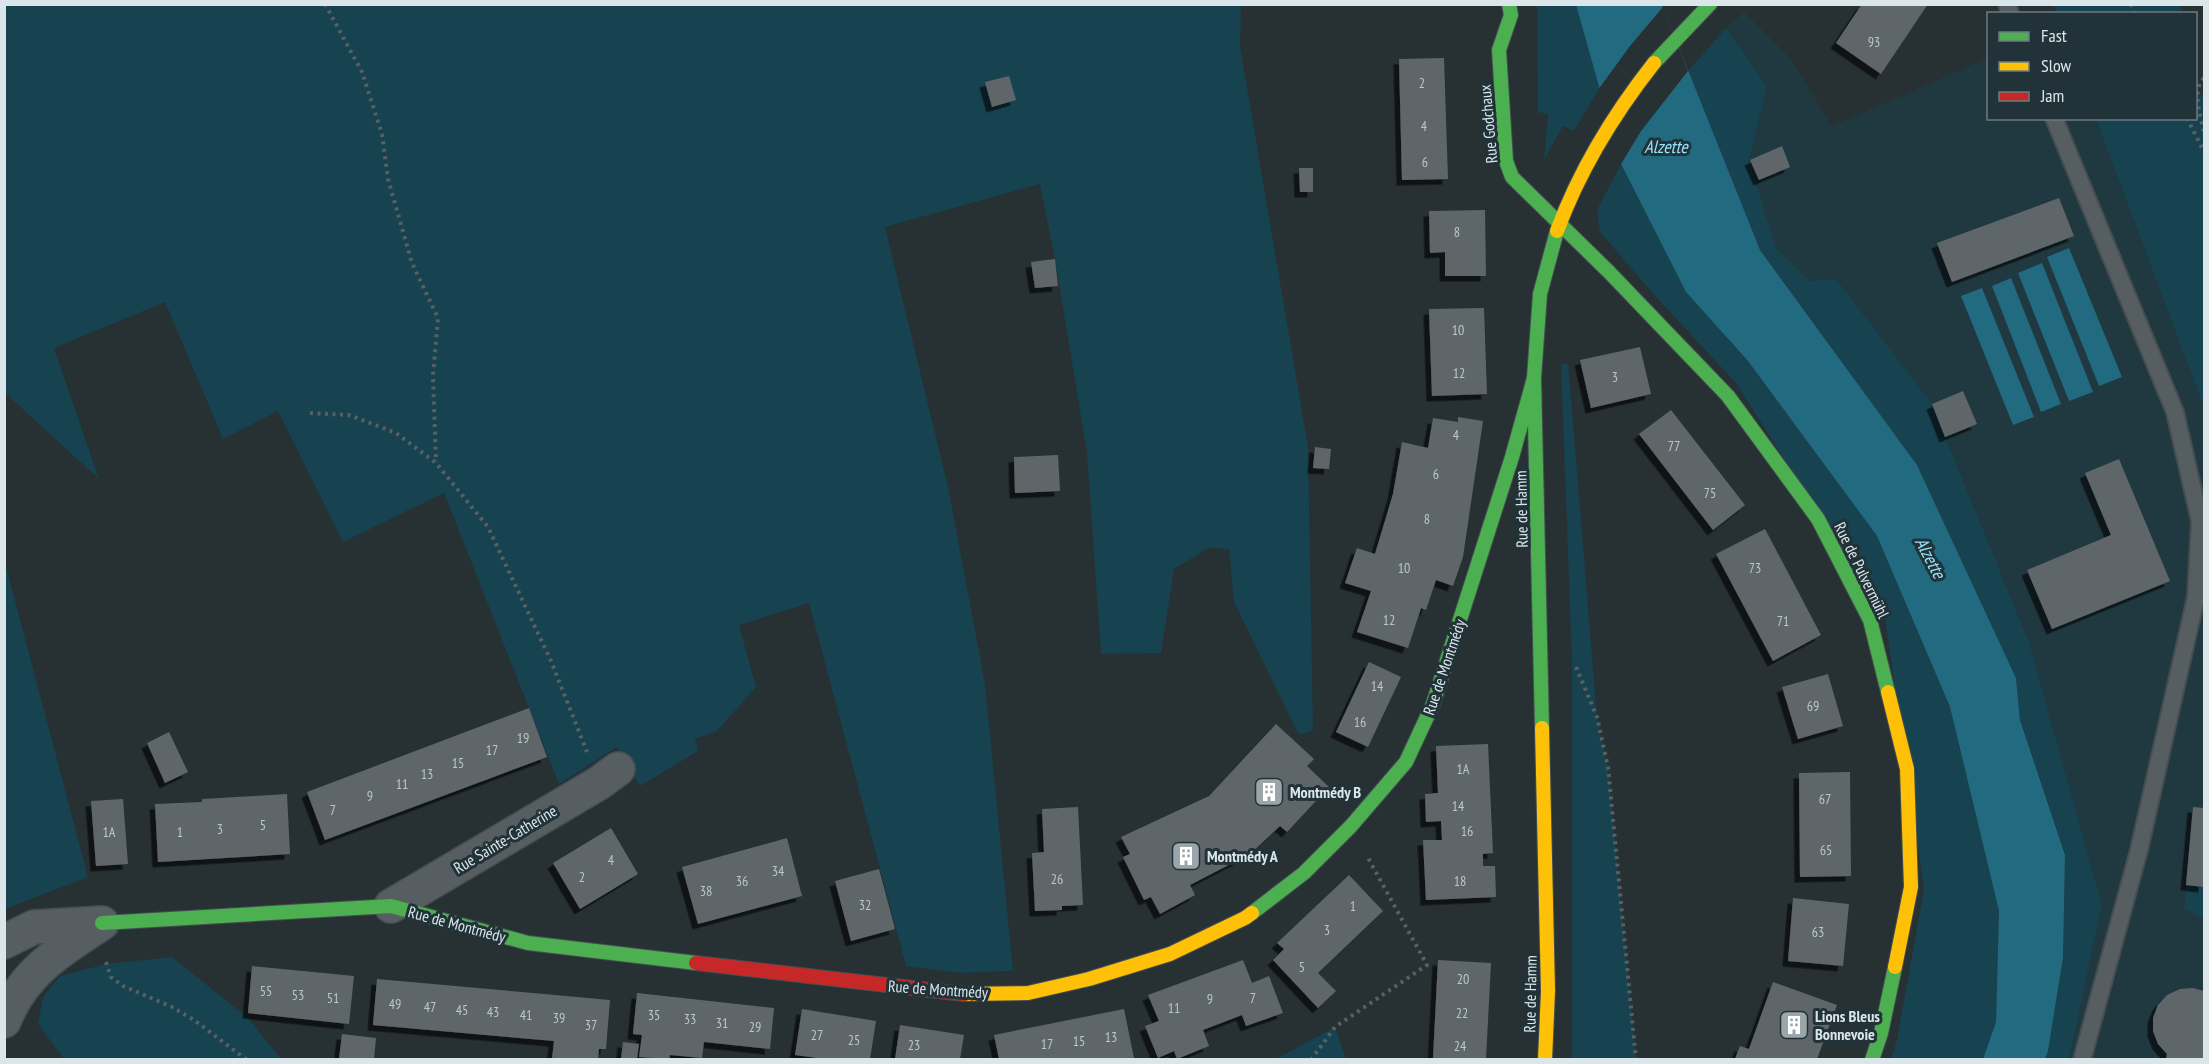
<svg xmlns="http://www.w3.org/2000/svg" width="2209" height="1064" font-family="'PT Sans Narrow',sans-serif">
  <defs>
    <filter id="shadow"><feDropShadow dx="-5.5" dy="5.5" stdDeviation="0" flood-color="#0009"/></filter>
  </defs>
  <rect width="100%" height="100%" fill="#273033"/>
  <polygon fill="#203840" points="1744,12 1791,59 1832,126 1988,58 1988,118 2096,119 2204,408 2204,887 2186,885 2184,909 2204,919 2204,1059 2069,1059 2102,905 2029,642 1932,404 1776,248 1749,160 1767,87 1726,28"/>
  <g fill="#174250">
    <polygon points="5,5 1241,5 1240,46 1308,447 1313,730 1299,735 1234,602 1229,549 1209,548 1174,569 1161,653 1101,654 1087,453 1055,259 1040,184 885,227 948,487 985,684 1013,971 960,973 906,966 809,603 739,625 756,687 717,731 695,739 698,751 640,786 617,747 559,784 444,493 343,542 278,411 223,439 165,302 54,348 99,479 5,393"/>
    <polygon points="1537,5 1576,5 1600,87 1574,131 1563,126 1544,160 1548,114 1538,112"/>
    <polygon points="2053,5 2179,5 2183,13 2057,13"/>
    <polygon points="1726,28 1767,87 1749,160 1776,248 1809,281 1836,279 1932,404 2029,642 2102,905 2069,1059 2045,1059 2048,1051 2063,958 2065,855 2020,720 2016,678 1917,465 1760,250 1688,71"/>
    <polygon points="2196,93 2204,96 2204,408 2096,119 2196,118"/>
    <polygon points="1621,164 1686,292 1748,361 1877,536 1950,707 1999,911 1996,1022 1983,1059 1891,1059 1897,1040 1924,889 1885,618 1736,383 1656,297 1600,232 1597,210"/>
    <polygon points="1568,363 1597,717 1608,767 1636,1059 1572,1059 1572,661 1561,364"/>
    <polygon points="4,559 88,877 5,909 4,909"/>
    <polygon points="2186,885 2204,887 2204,919 2184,909"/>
    <polygon points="172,957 249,1019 281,1059 64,1059 38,1024 43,997 60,976 106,964"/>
    <polygon points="1335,1027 1346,1059 1276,1059"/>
  </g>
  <g fill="#216a7f">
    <polygon points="1576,5 1662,5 1760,250 1917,465 2016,678 2020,720 2065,855 2063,958 2048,1051 2045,1059 1983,1059 1996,1022 1999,911 1950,707 1877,536 1748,361 1686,292 1621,164"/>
    <polygon points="2069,248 2122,377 2099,386 2047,257"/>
    <polygon points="2042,263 2093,392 2069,401 2018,273"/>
    <polygon points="2011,278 2061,404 2041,412 1992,286"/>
    <polygon points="1982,288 2034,417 2013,425 1961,296"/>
  </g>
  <polygon fill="#273033" points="1663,7 1688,71 1641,131 1621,164 1615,155 1598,90 1630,46"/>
  <g fill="#5f6669" filter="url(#shadow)">
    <polygon points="1862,4 1928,4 1881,74 1836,43"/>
    <polygon points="1444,58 1448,179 1402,180 1399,59"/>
    <polygon points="1009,76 1016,100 992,107 985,82"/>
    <polygon points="1782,146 1790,167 1759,180 1750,160"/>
    <polygon points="1299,168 1313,168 1313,192 1300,192"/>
    <polygon points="2059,198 2074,236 1952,282 1937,243"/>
    <polygon points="1485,210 1486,276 1445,276 1445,252 1430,253 1429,211"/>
    <polygon points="1055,259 1058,286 1035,288 1031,262"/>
    <polygon points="1484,308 1487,394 1432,396 1429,309"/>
    <polygon points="1640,347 1651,394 1591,408 1580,360"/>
    <polygon points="1963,391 1977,424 1945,437 1932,404"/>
    <polygon points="1671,410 1745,505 1713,530 1639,434"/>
    <polygon points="1458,417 1483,421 1463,557 1453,586 1436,580 1426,610 1421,608 1408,648 1357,632 1371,591 1345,583 1357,548 1375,554 1393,494 1402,442 1428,448 1433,418 1458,422"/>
    <polygon points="1315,447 1331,449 1329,469 1313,468"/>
    <polygon points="1058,455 1060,491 1015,493 1014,457"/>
    <polygon points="2119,459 2170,581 2052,629 2027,570 2111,535 2085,473"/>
    <polygon points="1765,529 1821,635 1773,661 1716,554"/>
    <polygon points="1369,662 1401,677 1368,747 1336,732"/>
    <polygon points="1828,674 1843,726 1798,739 1782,687"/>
    <polygon points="529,708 547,757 325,840 307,792"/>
    <polygon points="1276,724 1314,759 1307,766 1329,787 1287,832 1280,826 1250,854 1190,885 1195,895 1160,914 1151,897 1144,900 1123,857 1130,854 1121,837 1209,796"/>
    <polygon points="169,732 188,772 165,783 147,743"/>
    <polygon points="1488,744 1493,853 1483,854 1483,866 1495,866 1496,897 1426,900 1423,840 1442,840 1441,821 1426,822 1425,794 1438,793 1436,746"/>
    <polygon points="1850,772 1851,876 1800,877 1799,773"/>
    <polygon points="287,794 290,854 158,862 155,804 202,802 202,799"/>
    <polygon points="123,799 128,864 96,866 91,801"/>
    <polygon points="1078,807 1083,905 1062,906 1062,910 1035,911 1032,853 1044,852 1042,809"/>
    <polygon points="2193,807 2204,808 2204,887 2186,885"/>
    <polygon points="611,828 638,874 580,909 553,863"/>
    <polygon points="787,838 802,896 698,924 682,867"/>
    <polygon points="879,869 895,929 851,941 835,881"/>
    <polygon points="1349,875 1383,911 1318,973 1336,991 1318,1008 1273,960 1284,949 1277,943"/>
    <polygon points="1793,898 1849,904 1843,966 1788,961"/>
    <polygon points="1243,960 1252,983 1269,976 1283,1013 1246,1026 1242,1015 1203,1030 1209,1046 1177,1059 1174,1051 1158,1058 1145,1026 1159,1021 1148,995"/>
    <polygon points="1438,960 1491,963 1486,1059 1433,1059"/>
    <polygon points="252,966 354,976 349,1024 248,1013"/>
    <polygon points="377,979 610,1000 606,1049 599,1049 598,1059 552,1059 554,1041 373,1025"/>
    <polygon points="1773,982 1837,1005 1817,1059 1735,1059 1740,1046 1749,1049"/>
    <polygon points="2193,988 2204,991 2204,1058 2166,1059 2167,1054 2158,1044 2153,1031 2153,1018 2158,1005 2167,995 2180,989"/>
    <polygon points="637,993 774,1008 770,1049 704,1042 702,1058 670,1055 669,1059 639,1057 642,1035 633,1034"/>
    <polygon points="802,1009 876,1021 870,1059 825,1059 795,1055"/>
    <polygon points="1124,1009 1134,1058 999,1059 994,1035"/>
    <polygon points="900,1025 964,1035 960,1059 895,1059"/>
    <polygon points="342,1034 376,1038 374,1059 339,1059"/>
    <polygon points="623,1042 639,1044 637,1059 621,1059"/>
  </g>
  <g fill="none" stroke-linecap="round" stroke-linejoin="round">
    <g stroke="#444d50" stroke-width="20">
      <g id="lane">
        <polyline points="2007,4 2010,14"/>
        <polyline points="2054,118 2175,412 2200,521 2204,526"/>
        <polyline points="2082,1060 2139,850 2196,597 2200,521"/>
      </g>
    </g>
    <g stroke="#444d50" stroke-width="36">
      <g id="street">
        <polyline points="391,906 599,783 618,769"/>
        <path d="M 4,942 L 34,927 L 102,923 C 60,951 24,971 4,1021"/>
      </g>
    </g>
    <g stroke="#444d50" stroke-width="16">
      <g id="fast">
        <polyline points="1509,4 1511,15 1499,50 1506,161 1512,177 1609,272 1728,396 1818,519 1870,620 1888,692"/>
        <polyline points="1654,63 1710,4"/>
        <polyline points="1542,728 1534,378 1540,294 1557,231"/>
        <polyline points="1252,913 1304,873 1351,826 1406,762 1433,704 1512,457 1534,378"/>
        <polyline points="102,923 391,906 528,943 696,963"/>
        <polyline points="1872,1060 1881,1033 1895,967"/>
      </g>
    </g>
    <g stroke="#444d50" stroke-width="16">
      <g id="slow">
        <path d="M 1557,231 C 1580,169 1613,115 1654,63"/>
        <polyline points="1888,692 1907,769 1911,887 1895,967"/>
        <polyline points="1542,728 1548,991 1545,1060"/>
        <polyline points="964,994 1028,993 1089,979 1170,954 1245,918 1252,913"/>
      </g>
    </g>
    <g stroke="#444d50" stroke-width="16">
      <polyline id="jam" points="696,963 964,994"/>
    </g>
    <g stroke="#596062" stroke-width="4" stroke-dasharray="3 4.5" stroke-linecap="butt">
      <polyline points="325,4 362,72 382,134 388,179 412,263 438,318 433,376 436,462"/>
      <polyline points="2131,4 2134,14"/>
      <path d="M 2204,78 C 2191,91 2201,116 2204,133"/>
      <polyline points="2187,118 2204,152"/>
      <polyline points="310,413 349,415 396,433 436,463 488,527 551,661 587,752"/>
      <polyline points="1576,667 1597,717 1608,767 1636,1060"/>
      <polyline points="106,962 111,977 123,986 172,1007 194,1020 247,1060"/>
      <polyline points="1311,1060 1335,1027 1427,965 1367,856"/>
    </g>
    <use href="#lane" stroke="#575e61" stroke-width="16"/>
    <use href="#street" stroke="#575e61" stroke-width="33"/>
    <use href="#fast" stroke="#4caf50" stroke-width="14"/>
    <use href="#slow" stroke="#ffc107" stroke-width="14"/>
    <use href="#jam" stroke="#c62828" stroke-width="14"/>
  </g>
  <defs>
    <g id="building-square" transform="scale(1.5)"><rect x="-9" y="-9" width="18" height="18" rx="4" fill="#9ca6aa" stroke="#213339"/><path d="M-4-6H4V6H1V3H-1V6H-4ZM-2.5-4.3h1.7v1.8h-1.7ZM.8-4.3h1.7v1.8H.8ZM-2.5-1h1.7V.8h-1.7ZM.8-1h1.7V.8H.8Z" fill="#fff"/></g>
  </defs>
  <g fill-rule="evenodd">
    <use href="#building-square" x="1269" y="792"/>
    <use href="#building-square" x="1186" y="856"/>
    <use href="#building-square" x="1794" y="1025"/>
  </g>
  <g text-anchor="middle" stroke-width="6" stroke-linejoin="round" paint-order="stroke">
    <g font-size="14" fill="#bcc6ca">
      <text x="1874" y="47">93</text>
      <text x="1422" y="88">2</text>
      <text x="1424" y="131">4</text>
      <text x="1425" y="167">6</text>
      <text x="1457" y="237">8</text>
      <text x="1458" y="335">10</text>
      <text x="1459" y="378">12</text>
      <text x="1615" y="382">3</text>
      <text x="1456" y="440">4</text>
      <text x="1674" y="451">77</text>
      <text x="1436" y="479">6</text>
      <text x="1710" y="498">75</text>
      <text x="1427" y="524">8</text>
      <text x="1404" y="573">10</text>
      <text x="1755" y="573">73</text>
      <text x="1389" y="625">12</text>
      <text x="1783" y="626">71</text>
      <text x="1377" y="691">14</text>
      <text x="1813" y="711">69</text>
      <text x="1360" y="727">16</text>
      <text x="523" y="743">19</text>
      <text x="492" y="755">17</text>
      <text x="458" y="768">15</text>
      <text x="1463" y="774">1A</text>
      <text x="427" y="779">13</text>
      <text x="402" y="789">11</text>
      <text x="370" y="801">9</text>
      <text x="1825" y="804">67</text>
      <text x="1458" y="811">14</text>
      <text x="333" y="815">7</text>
      <text x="263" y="830">5</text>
      <text x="220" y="834">3</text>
      <text x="1467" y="836">16</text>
      <text x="109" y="837">1A</text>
      <text x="180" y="837">1</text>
      <text x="1826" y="855">65</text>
      <text x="611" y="865">4</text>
      <text x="778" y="876">34</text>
      <text x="582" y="882">2</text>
      <text x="1057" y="884">26</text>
      <text x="742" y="886">36</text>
      <text x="1460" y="886">18</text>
      <text x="706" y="896">38</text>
      <text x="865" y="910">32</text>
      <text x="1353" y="911">1</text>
      <text x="1327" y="935">3</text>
      <text x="1818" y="937">63</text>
      <text x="1302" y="972">5</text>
      <text x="1463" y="984">20</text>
      <text x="266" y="996">55</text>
      <text x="298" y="1000">53</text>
      <text x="333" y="1003">51</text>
      <text x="1253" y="1003">7</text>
      <text x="1210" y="1004">9</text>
      <text x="395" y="1009">49</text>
      <text x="430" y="1012">47</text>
      <text x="1174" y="1013">11</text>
      <text x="462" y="1015">45</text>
      <text x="493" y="1017">43</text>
      <text x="1462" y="1018">22</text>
      <text x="526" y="1020">41</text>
      <text x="654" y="1020">35</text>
      <text x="559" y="1023">39</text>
      <text x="690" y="1024">33</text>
      <text x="722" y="1028">31</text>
      <text x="591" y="1030">37</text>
      <text x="755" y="1032">29</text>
      <text x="817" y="1040">27</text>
      <text x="1111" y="1042">13</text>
      <text x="854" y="1045">25</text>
      <text x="1079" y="1046">15</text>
      <text x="1047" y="1049">17</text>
      <text x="914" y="1050">23</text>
      <text x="1460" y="1051">24</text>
    </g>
    <g font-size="16" fill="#dbe6ea" stroke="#213339">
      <text transform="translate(1488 124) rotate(-95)" y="6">Rue Godchaux</text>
      <text transform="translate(1521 509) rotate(-91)" y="6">Rue de Hamm</text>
      <text transform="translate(1862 570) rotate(64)" y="6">Rue de Pulvermühl</text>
      <text transform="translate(1444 667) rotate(-71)" y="6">Rue de Montmédy</text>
      <text transform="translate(505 839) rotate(-31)" y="6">Rue Sainte-Catherine</text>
      <text transform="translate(457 924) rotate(15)" y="6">Rue de Montmédy</text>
      <text transform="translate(938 989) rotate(4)" y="6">Rue de Montmédy</text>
      <text transform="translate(1530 994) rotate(-89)" y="6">Rue de Hamm</text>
    </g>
    <g font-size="16" font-weight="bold" fill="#dbe6ea" stroke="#213339" text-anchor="start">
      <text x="1290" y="798">Montmédy B</text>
      <text x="1207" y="862">Montmédy A</text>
      <text x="1815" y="1022">Lions Bleus<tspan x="1815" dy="18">Bonnevoie</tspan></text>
    </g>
    <g font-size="18" font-style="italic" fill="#98e0fa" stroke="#213339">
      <text x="1666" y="153">Alzette</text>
      <text transform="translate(1930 558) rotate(62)" y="6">Alzette</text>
    </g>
  </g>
  <rect width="2209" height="1064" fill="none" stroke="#dbe6ea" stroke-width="12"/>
  <rect x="1987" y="12" width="210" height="108" fill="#213339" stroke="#6b7b80" stroke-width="1.5"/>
  <rect x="1999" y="32" width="30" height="9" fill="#4caf50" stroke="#6b7b80" stroke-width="1.5"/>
  <text x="2041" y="42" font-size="18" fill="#dbe6ea">Fast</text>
  <rect x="1999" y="62" width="30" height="9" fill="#ffc107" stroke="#6b7b80" stroke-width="1.5"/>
  <text x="2041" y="72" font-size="18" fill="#dbe6ea">Slow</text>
  <rect x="1999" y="92" width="30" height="9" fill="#c62828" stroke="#6b7b80" stroke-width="1.5"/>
  <text x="2041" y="102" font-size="18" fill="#dbe6ea">Jam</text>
</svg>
